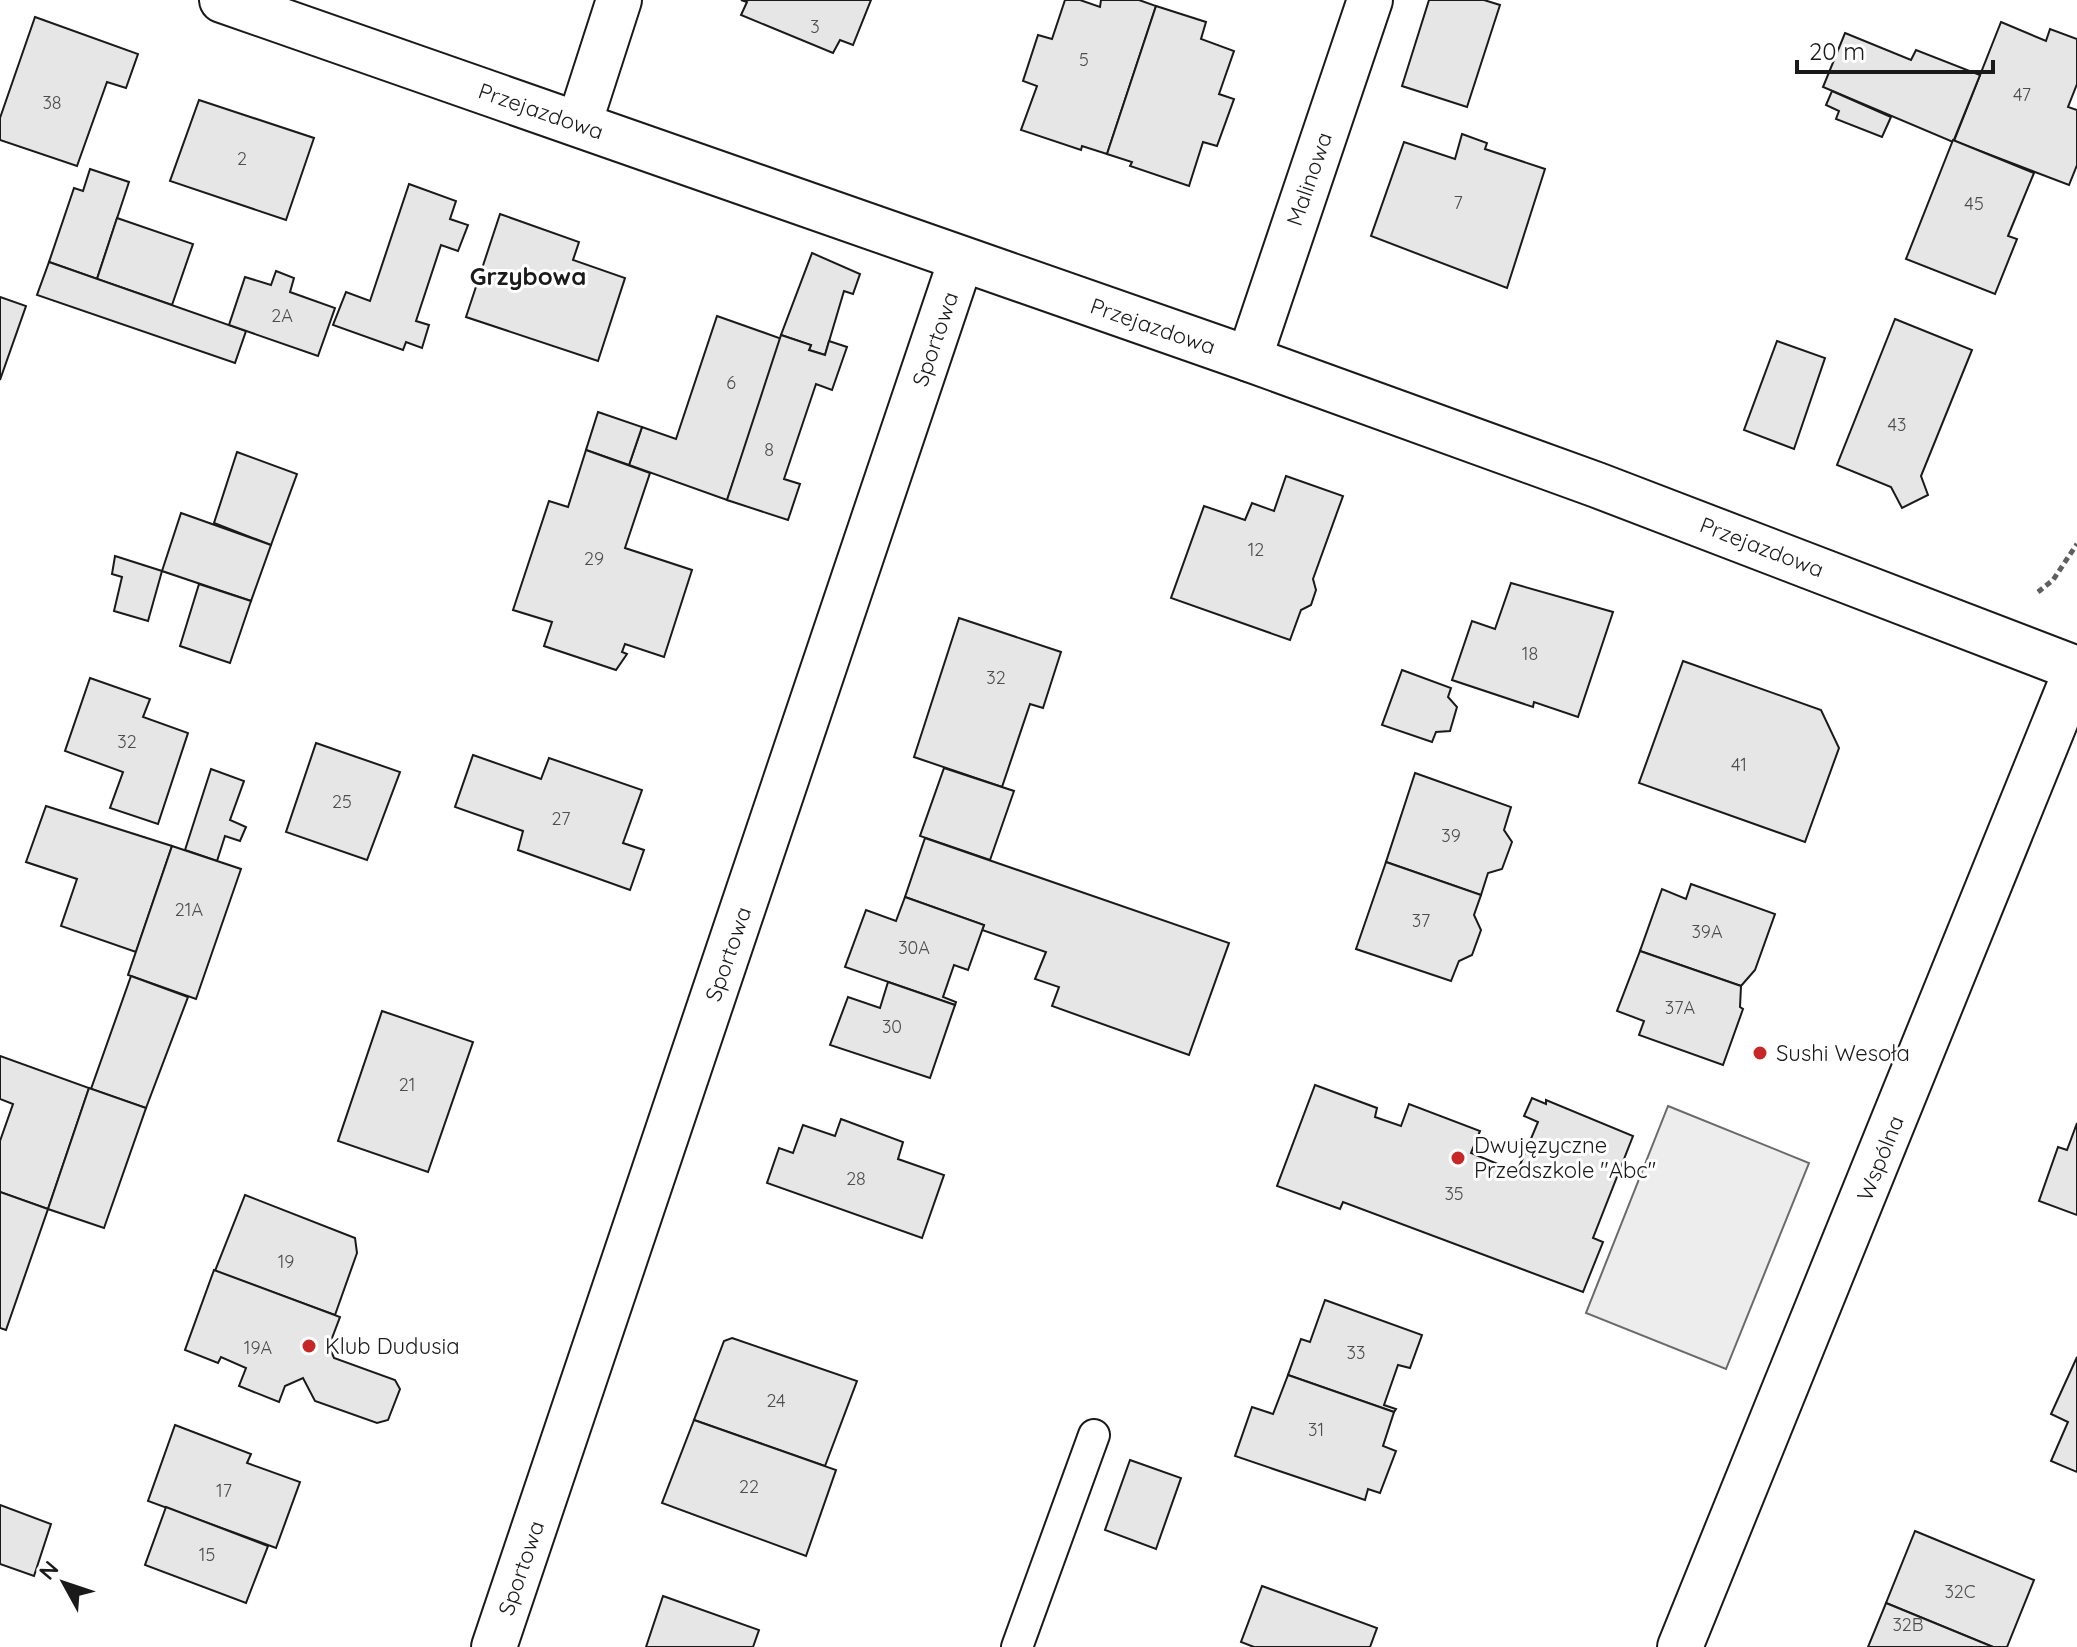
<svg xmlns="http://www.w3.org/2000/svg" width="2077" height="1647" font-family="Quicksand,sans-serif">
  <rect width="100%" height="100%" fill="#fff"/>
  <polygon fill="#ededed" stroke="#6a6a6a" stroke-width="2" points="1668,1106 1809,1163 1726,1369 1586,1313"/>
  <g fill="#e6e6e6" stroke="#1a1a1a" stroke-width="2">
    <polygon points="741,0 871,0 853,45 840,40 833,53 741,15 747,2"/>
    <polygon points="1065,0 1080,0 1100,7 1101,0 1139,0 1156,6 1107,154 1082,146 1081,150 1021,130 1037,86 1023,81 1038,35 1052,39"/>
    <polygon points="1429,0 1484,0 1500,5 1467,107 1402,86"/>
    <polygon points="1156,6 1206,22 1201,39 1234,51 1219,94 1234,99 1217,146 1203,142 1189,186 1130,166 1132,162 1107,154"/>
    <polygon points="35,17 138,54 126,88 107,82 77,166 0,140 0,118"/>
    <polygon points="2001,22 2046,41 2050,29 2077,39 2077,84 2068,107 2077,110 2077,165 2069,185 1954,141"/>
    <polygon points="1845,33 1911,60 1916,50 1980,75 1953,142 1823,87"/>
    <polygon points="1832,91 1891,117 1882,137 1836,119 1839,111 1826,105"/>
    <polygon points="199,100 314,138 286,220 170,181"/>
    <polygon points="1462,134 1487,143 1485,149 1545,169 1507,288 1371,236 1404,142 1455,159"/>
    <polygon points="1953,140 2034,173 2008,236 2017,239 1995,294 1906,259"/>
    <polygon points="90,169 129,182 97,279 49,262 74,188 83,191"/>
    <polygon points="409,184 456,201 450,219 468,225 458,251 441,245 416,321 429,325 422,348 406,342 403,350 333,325 346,292 370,301"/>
    <polygon points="500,214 579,242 573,260 625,278 598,361 466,317"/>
    <polygon points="117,218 193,244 172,305 97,279"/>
    <polygon points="812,253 860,274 853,294 844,291 825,355 809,350 811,345 781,335"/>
    <polygon points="49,262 246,331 235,363 37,295"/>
    <polygon points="276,271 294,278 290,292 335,308 318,356 229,325 245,277 271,285"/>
    <polygon points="0,297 26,306 0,380"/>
    <polygon points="717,316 782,339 727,500 629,465 642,427 676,439"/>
    <polygon points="1895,319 1972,350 1921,476 1928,495 1902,508 1891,487 1837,465"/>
    <polygon points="781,335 811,345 809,350 825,355 829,341 847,347 832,390 816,384 784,479 800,484 788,520 727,500"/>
    <polygon points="1777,341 1825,358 1794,449 1744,430"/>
    <polygon points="598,412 642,427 629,465 586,450"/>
    <polygon points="586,450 650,473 625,548 692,570 664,657 625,644 622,652 627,654 616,670 544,646 552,622 513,610 549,501 568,507"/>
    <polygon points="237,452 297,474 271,545 214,523"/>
    <polygon points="1286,476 1343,496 1313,579 1316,590 1311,605 1301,610 1290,640 1171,598 1204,506 1245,520 1252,503 1274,511"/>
    <polygon points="181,513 271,545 251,601 162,571"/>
    <polygon points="115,556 162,571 148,621 114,611 122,577 112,574"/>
    <polygon points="1511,583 1613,612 1578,717 1534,702 1533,707 1452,680 1472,621 1495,629"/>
    <polygon points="199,584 251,601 230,663 180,646"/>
    <polygon points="959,618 1061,652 1043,708 1030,704 1002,787 914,757"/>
    <polygon points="1683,661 1821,710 1839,748 1805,842 1639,783"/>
    <polygon points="1402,670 1451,688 1448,697 1457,707 1450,731 1436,732 1432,742 1382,725"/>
    <polygon points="90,678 150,699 143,717 188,733 158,824 110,808 123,772 65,751"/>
    <polygon points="316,743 400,772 367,860 286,832"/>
    <polygon points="473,755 541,779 549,758 642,790 623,843 644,850 630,890 518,850 523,831 455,807"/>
    <polygon points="944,768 1014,791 990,860 920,836"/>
    <polygon points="211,769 244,781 230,820 246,827 240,841 225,836 217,861 185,850"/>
    <polygon points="1415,773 1511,807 1504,830 1512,842 1502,869 1488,873 1481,895 1386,862"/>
    <polygon points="46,806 172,846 136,952 61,926 77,879 26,862"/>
    <polygon points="925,838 1229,943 1189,1055 1052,1006 1059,987 1035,979 1046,952 982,930 984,925 905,897"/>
    <polygon points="172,846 241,869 196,999 128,975"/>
    <polygon points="1386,862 1481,895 1474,915 1481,930 1472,955 1459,961 1451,981 1356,949"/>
    <polygon points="1691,884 1775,914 1755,970 1741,986 1640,951 1662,889 1686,899"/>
    <polygon points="905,897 984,925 968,970 954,965 943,997 956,1002 955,1005 845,967 866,910 896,921"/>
    <polygon points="1640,951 1741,986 1740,1007 1743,1009 1723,1065 1639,1035 1644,1021 1617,1011"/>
    <polygon points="131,976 188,997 146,1108 91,1089"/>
    <polygon points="888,982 955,1005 930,1078 830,1045 848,997 880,1008"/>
    <polygon points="382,1011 473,1042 428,1172 338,1141"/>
    <polygon points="0,1056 89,1088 48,1209 0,1192 0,1141 13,1104 0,1099"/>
    <polygon points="1315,1085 1377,1108 1375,1117 1401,1126 1409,1104 1480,1131 1471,1153 1517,1172 1538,1122 1524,1116 1532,1098 1546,1104 1546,1100 1633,1136 1593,1238 1603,1242 1583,1292 1343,1202 1340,1209 1277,1186"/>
    <polygon points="89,1088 146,1108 104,1228 48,1209"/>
    <polygon points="841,1119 903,1142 898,1159 944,1175 922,1238 767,1183 779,1148 793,1153 803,1125 835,1136"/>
    <polygon points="2077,1123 2077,1215 2039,1201 2058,1147 2067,1150"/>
    <polygon points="0,1192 48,1209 6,1330 0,1328"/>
    <polygon points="245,1195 355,1238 357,1253 335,1315 215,1271"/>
    <polygon points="214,1270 340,1317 329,1346 334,1358 395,1380 400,1389 388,1420 377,1423 315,1401 303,1378 285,1386 279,1402 239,1386 246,1368 221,1357 218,1363 185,1350"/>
    <polygon points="1325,1300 1422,1335 1410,1368 1398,1365 1384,1405 1396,1409 1394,1412 1288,1375 1301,1339 1310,1342"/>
    <polygon points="732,1338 857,1381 825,1466 694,1420 724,1341"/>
    <polygon points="2077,1357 2077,1472 2051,1461 2068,1422 2051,1414"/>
    <polygon points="1288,1375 1394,1412 1383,1446 1396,1451 1380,1493 1368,1489 1365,1500 1235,1456 1252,1407 1273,1414"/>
    <polygon points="694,1420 836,1470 806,1556 662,1503"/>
    <polygon points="175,1425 251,1454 247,1463 300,1482 276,1548 148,1501"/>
    <polygon points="1130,1460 1181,1478 1156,1549 1105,1530"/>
    <polygon points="0,1505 51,1524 34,1576 0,1564"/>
    <polygon points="166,1507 268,1546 246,1603 145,1565"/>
    <polygon points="1915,1531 2034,1580 2007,1647 1993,1647 1886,1603"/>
    <polygon points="1262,1586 1377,1628 1370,1647 1254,1647 1241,1642"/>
    <polygon points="663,1596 759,1630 753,1647 646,1647"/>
    <polygon points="1886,1603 1993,1647 1868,1647"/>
  </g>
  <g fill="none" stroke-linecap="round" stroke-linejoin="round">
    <g stroke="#1a1a1a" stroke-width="34">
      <polyline id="lane" points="1017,1647 1094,1435"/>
    </g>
    <g stroke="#1a1a1a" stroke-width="48">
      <g id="street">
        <polyline points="222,0 1249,359 1597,485 2077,669"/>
        <polyline points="579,124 619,0"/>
        <polyline points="1249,359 1370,0"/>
        <polyline points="494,1647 961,260"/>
      </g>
    </g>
    <g stroke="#1a1a1a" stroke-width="48">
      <polyline id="secondary" points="1680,1647 2077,668"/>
    </g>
    <polyline stroke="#5f5f5f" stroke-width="5" stroke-dasharray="6 4" stroke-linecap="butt" points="2038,592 2053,580 2077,544"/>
    <use href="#lane" stroke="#fff" stroke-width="30"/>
    <use href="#street" stroke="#fff" stroke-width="44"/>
    <use href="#secondary" stroke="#fff" stroke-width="44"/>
  </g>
  <g fill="#c62828" stroke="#fff" stroke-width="3">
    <circle cx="1760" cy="1053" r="8"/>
    <circle cx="1458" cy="1158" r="8"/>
    <circle cx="309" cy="1346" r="8"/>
  </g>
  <g text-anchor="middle" stroke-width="6" stroke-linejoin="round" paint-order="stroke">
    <g font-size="18" fill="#4d4d4d">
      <text x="815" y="33">3</text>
      <text x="1084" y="66">5</text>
      <text x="2022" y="101">47</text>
      <text x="52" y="109">38</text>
      <text x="242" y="165">2</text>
      <text x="1458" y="209">7</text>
      <text x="1974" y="210">45</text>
      <text x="282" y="322">2A</text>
      <text x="731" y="389">6</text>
      <text x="1897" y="431">43</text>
      <text x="769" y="456">8</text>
      <text x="1256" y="556">12</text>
      <text x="594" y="565">29</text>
      <text x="1530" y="660">18</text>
      <text x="996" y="684">32</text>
      <text x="127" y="748">32</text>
      <text x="1739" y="771">41</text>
      <text x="342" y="808">25</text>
      <text x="561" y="825">27</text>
      <text x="1451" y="842">39</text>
      <text x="189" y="916">21A</text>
      <text x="1421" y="927">37</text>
      <text x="1707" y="938">39A</text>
      <text x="914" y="954">30A</text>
      <text x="1680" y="1014">37A</text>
      <text x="892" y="1033">30</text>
      <text x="407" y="1091">21</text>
      <text x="856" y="1185">28</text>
      <text x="1454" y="1200">35</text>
      <text x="286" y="1268">19</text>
      <text x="258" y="1354">19A</text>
      <text x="1356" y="1359">33</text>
      <text x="776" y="1407">24</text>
      <text x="1316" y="1436">31</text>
      <text x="749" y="1493">22</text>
      <text x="224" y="1497">17</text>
      <text x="207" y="1561">15</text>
      <text x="1960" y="1598">32C</text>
      <text x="1908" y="1631">32B</text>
    </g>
    <g font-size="22" fill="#1a1a1a" stroke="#fff">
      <text transform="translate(541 111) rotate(19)" y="8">Przejazdowa</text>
      <text transform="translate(1309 179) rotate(-71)" y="8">Malinowa</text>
      <text transform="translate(1153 326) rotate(19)" y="8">Przejazdowa</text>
      <text transform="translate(935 339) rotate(-71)" y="8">Sportowa</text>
      <text transform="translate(1762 547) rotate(21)" y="8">Przejazdowa</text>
      <text transform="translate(728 954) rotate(-71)" y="8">Sportowa</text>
      <text transform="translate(1880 1158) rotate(-68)" y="8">Wspólna</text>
      <text transform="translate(521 1568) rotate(-71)" y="8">Sportowa</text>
    </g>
    <g font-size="22" fill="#1a1a1a" stroke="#fff" text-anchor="start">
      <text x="1776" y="1061">Sushi Wesoła</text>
      <text x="1474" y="1153">Dwujęzyczne<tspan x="1474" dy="25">Przedszkole "Abc"</tspan></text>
      <text x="325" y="1354">Klub Dudusia</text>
    </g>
    <g font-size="24" font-weight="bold" fill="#1a1a1a" stroke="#fff">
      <text x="528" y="285">Grzybowa</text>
    </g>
  </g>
  <g transform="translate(64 1583) rotate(310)" stroke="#ffffff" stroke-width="6" paint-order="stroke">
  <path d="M0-6L14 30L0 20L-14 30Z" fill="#1a1a1a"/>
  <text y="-12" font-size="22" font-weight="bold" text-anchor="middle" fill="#1a1a1a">N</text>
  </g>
  <path d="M1797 60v12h196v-12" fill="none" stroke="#1a1a1a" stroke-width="4"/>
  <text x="1809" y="60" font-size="24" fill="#1a1a1a" stroke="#ffffff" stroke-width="6" paint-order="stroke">20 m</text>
</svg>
